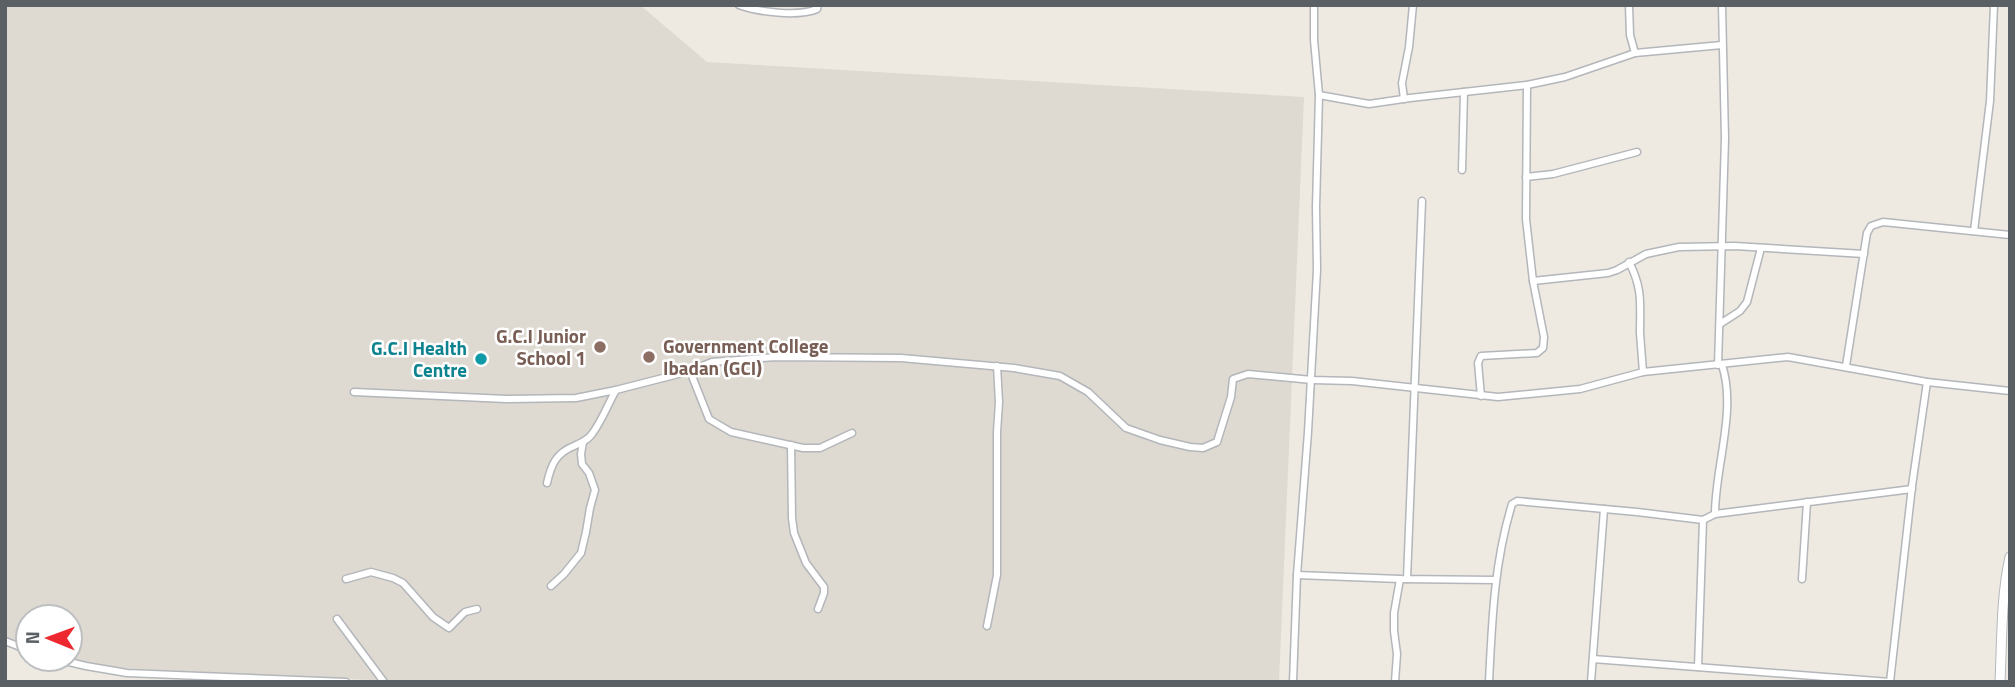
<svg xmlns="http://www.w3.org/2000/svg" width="2015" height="687" font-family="'Titillium Web',sans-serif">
  <rect width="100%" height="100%" fill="#eeeae2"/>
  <polygon fill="#ded9d1" points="5,5 640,5 707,62 1304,97 1279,682 414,682 99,667 67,659 70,659 70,617 28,617 28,647 5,637"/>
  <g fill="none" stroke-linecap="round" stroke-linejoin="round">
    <g stroke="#b3b6ba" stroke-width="9">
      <g id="street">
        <path d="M 739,5 C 758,12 798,17 817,9 L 818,5"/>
        <polyline points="1629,5 1630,35 1635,53"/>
        <polyline points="1319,95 1369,104 1410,98 1527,85 1565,77 1635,53 1722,45"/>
        <polyline points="1404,99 1402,83 1409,47 1413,5"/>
        <polyline points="1462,170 1464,92"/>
        <polyline points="1526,177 1553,174 1637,152"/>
        <polyline points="1974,231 1990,101 1994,5"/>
        <path d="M 1629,262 C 1643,289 1640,304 1640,333 C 1641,346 1642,359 1643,372"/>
        <polyline points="1533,281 1608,273 1617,270 1646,254 1679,247 1735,246 1864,254"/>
        <polyline points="1720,324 1740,311 1747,302 1761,248"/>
        <polyline points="1718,365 1725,139 1722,5"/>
        <polyline points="1846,366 1867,233 1871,226 1883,222 2010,235"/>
        <polyline points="690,371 709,419 731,432 803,448 820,448 852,433"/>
        <polyline points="354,392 506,399 576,398 616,390 690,371 712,362 776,357 901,358 1014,368 1060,376 1088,392 1126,428 1160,440 1190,447 1203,448 1217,442 1231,397 1233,379 1248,374 1312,380 1352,381 1498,397 1580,389 1643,372 1788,357 1927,382 2010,391"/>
        <polyline points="1481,396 1478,363 1481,356 1537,353 1543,348 1544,337 1533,281 1526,219 1527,85"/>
        <polyline points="791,445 792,518 794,533 806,563 824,587 824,593 818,609"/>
        <path d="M 547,483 C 551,465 556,453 574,446 C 581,443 588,440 592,434 C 602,421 608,404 616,390"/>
        <path d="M 1715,514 C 1715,467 1737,410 1722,365"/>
        <polyline points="1297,575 1400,579 1495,580"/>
        <polyline points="346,579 371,572 393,578 403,583 433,617 449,628 465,612 477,609"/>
        <polyline points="1407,579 1422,201"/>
        <polyline points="1802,579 1807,502"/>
        <polyline points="551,586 564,574 581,553 586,532 590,508 595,490 589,473 582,464 581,454 583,442"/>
        <polyline points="337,619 384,682"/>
        <polyline points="987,626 997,575 997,432 999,402 997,366"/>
        <polyline points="5,641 28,650"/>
        <polyline points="56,659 86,666 127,673 346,682"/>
        <polyline points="1593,659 1890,682"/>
        <polyline points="1698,667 1703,520"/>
        <polyline points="1293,682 1297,575 1308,432 1317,270 1316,207 1319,95 1314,40 1314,5"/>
        <polyline points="1395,682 1397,654 1394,631 1394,613 1400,579"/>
        <path d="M 1489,682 C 1492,621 1494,563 1512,504 L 1517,501 L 1637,512 L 1703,520 L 1715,514 L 1912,489"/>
        <polyline points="1591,682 1604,509"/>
        <polyline points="1890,682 1912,486 1927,382"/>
      </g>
    </g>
    <g stroke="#b4b8bd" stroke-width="11">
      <path id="secondary" d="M 2000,682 C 2002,640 2001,597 2010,557"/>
    </g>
    <use href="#street" stroke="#fff" stroke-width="6"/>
    <use href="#secondary" stroke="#fff" stroke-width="9"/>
  </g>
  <g fill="#8d6e63" stroke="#fff" stroke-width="2.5">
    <circle cx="600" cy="347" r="7"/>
    <circle cx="649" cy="357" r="7"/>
  </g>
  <circle fill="#0f9aa8" stroke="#fff" stroke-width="2.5" cx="481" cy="359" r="7"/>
  <g text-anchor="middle" stroke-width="5" stroke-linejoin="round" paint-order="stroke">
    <g font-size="19" font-weight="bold" fill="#785e54" stroke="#fff" text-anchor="end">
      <text x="586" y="343">G.C.I Junior<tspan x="586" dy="22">School 1</tspan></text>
      <text x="663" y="353" text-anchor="start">Government College<tspan x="663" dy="22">Ibadan (GCI)</tspan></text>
    </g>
    <g font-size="19" font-weight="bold" fill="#0d838f" stroke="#fff" text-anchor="end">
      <text x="467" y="355">G.C.I Health<tspan x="467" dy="22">Centre</tspan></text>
    </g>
  </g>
  <rect width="2015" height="687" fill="none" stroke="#5b6064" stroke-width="14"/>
  <g transform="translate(49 638) rotate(271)"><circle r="33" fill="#ffffff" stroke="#bdbfc1" stroke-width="2"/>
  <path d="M0-5L12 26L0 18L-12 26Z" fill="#ed292f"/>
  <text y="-10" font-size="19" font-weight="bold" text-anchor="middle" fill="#5b6064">N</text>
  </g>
</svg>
